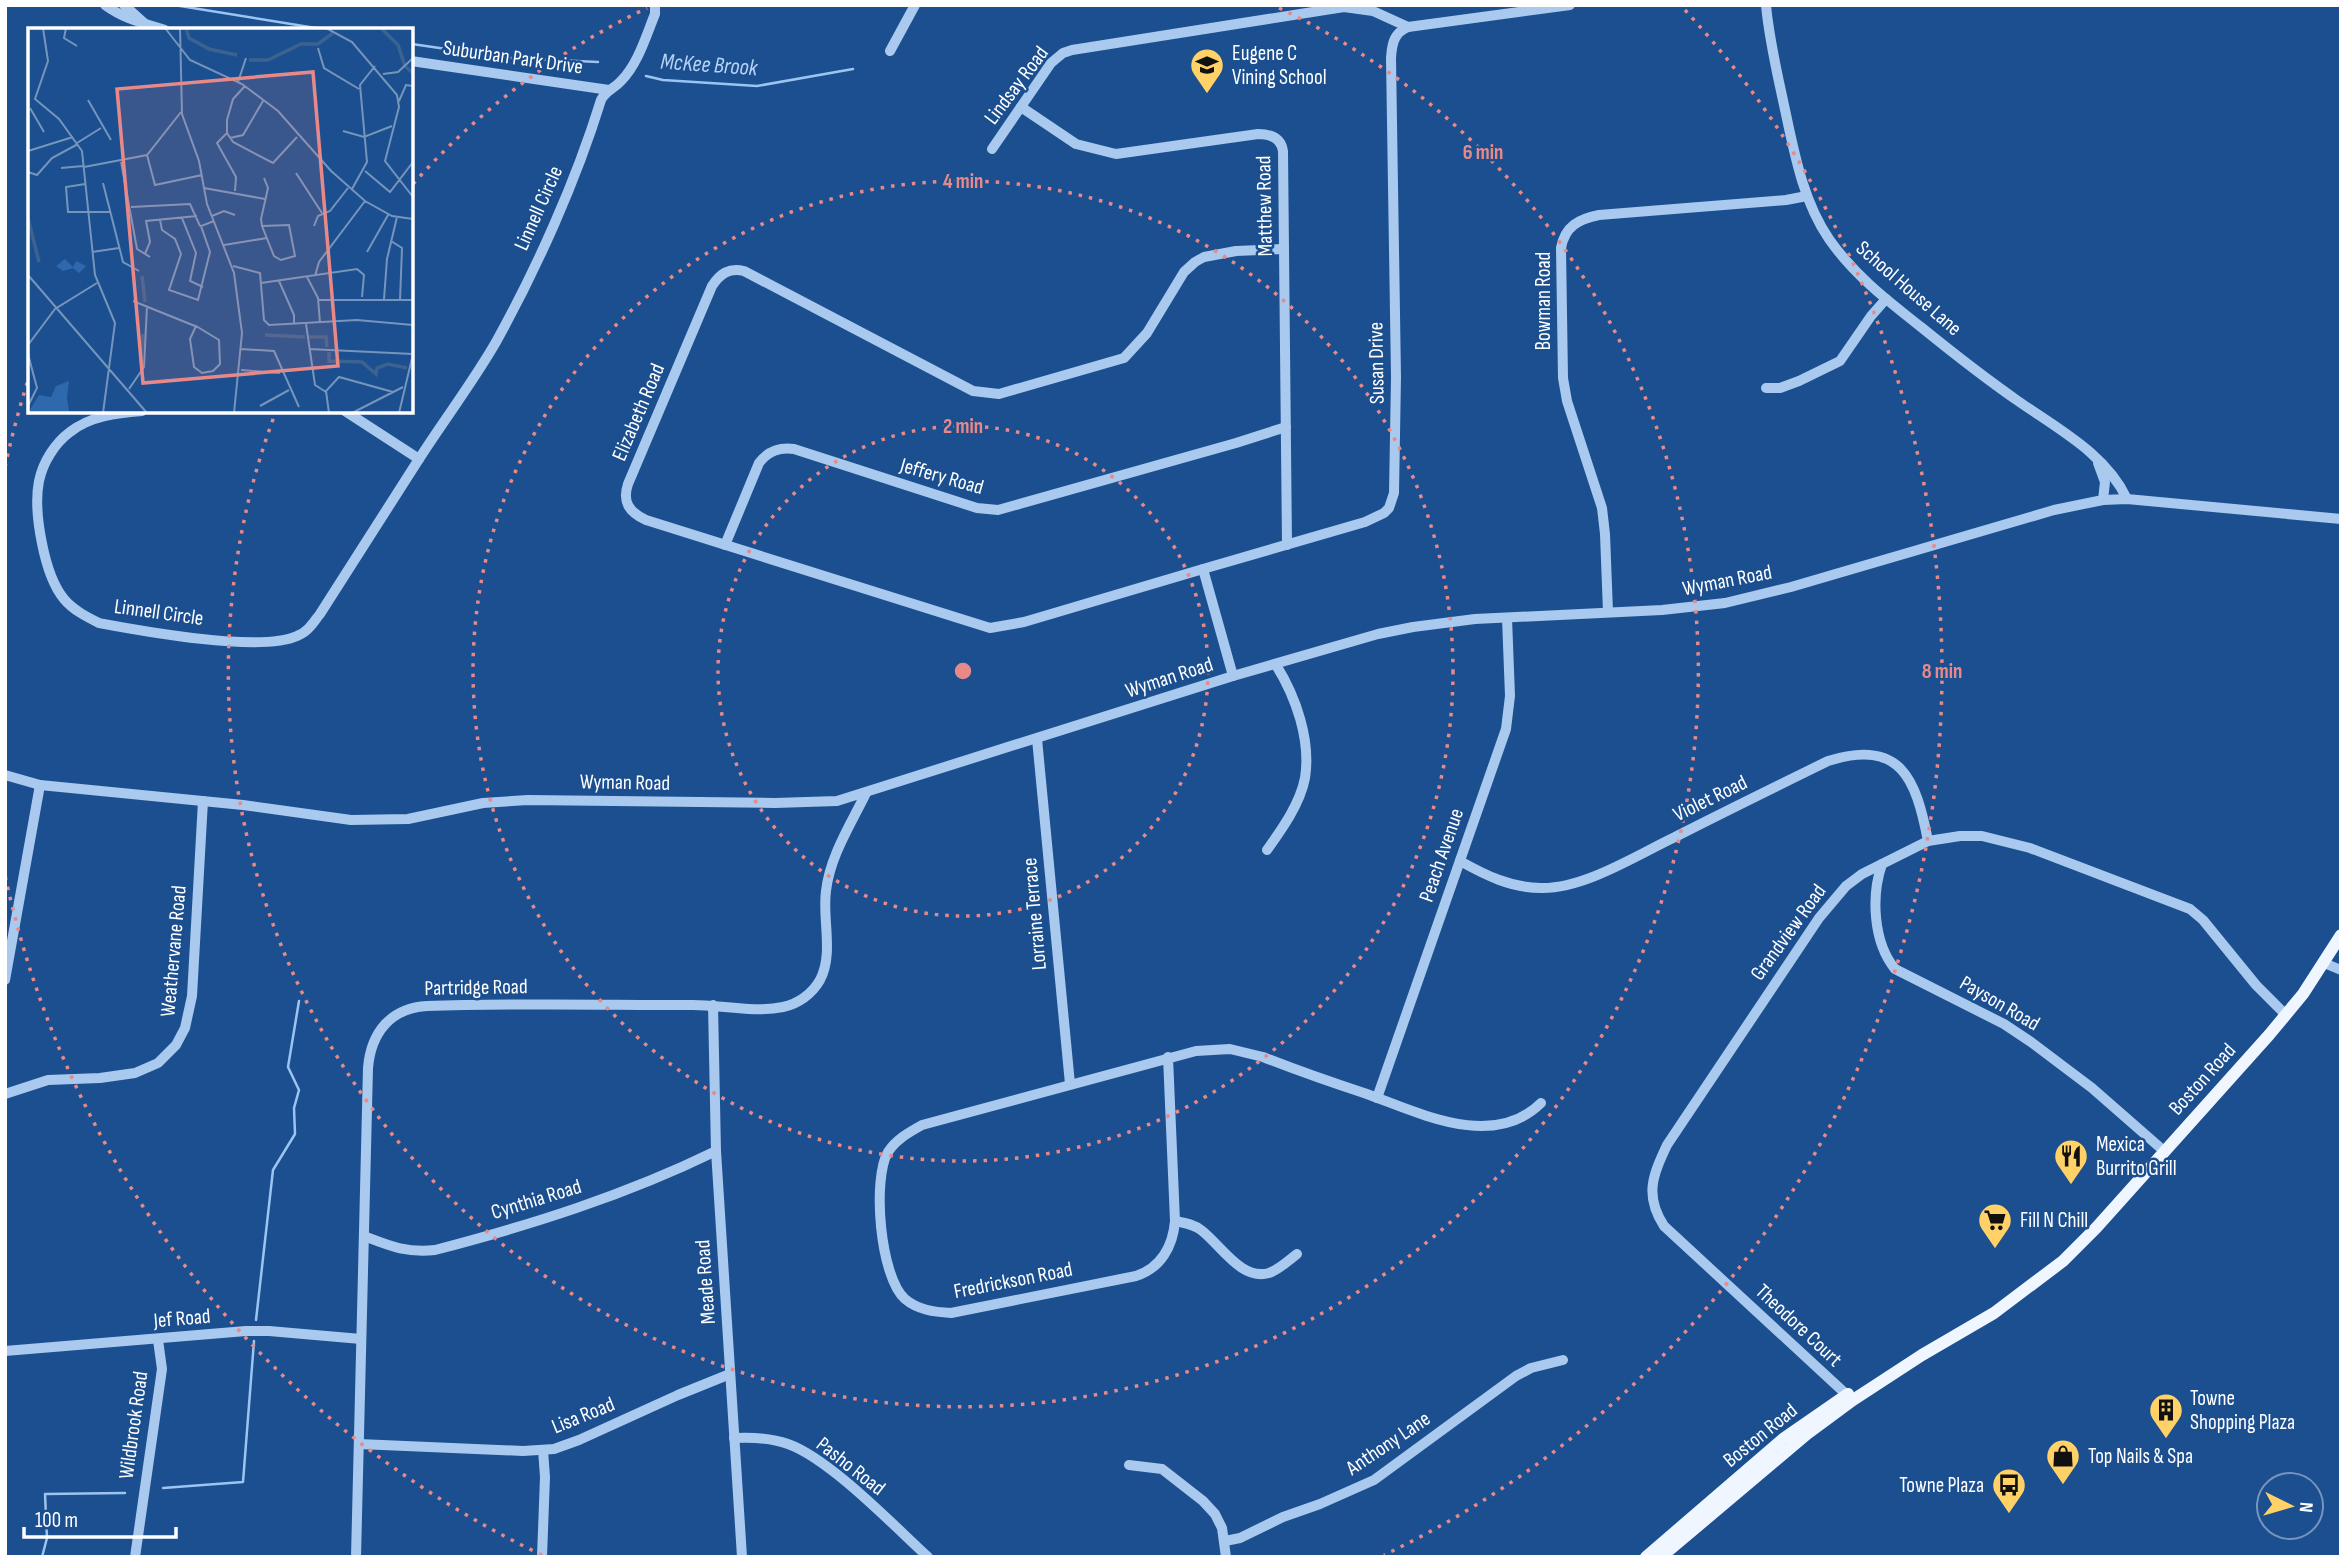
<svg xmlns="http://www.w3.org/2000/svg" width="2346" height="1562" font-family="'Sofia Sans Condensed',sans-serif">
  <rect width="100%" height="100%" fill="#1b4f8f"/>
  <g fill="none" stroke-linecap="round" stroke-linejoin="round">
    <g stroke="#9cc4f0" stroke-width="2.5">
      <polyline points="174,5 328,30"/>
      <polyline points="412,44 460,51"/>
      <polyline points="495,57 598,62"/>
      <polyline points="646,76 663,80 757,86 853,69"/>
      <polyline points="256,1320 273,1170 295,1134 294,1108 299,1090 288,1067 299,1001"/>
      <polyline points="163,1488 243,1482 254,1341"/>
      <polyline points="42,1557 47,1538 45,1494 125,1493"/>
    </g>
    <g stroke="#a9c9ee" stroke-width="10">
      <path d="M 105,5 C 124,19 143,23 165,30"/>
      <polyline points="124,5 144,23"/>
      <path d="M 1766,5 C 1769,39 1777,72 1784,105 C 1794,151 1802,199 1829,239 C 1854,275 1888,301 1921,327 C 1953,353 1985,378 2018,401 C 2058,429 2106,454 2127,499"/>
      <polyline points="890,51 915,5"/>
      <polyline points="411,61 609,90"/>
      <path d="M 1021,107 L 1076,144 L 1116,154 L 1258,134 C 1271,134 1281,138 1283,151 L 1287,545"/>
      <polyline points="992,149 1051,63 1063,53 1072,50 1344,7 1373,11 1408,27 1570,5"/>
      <polyline points="1766,388 1780,388 1799,381 1840,361 1871,316 1886,299"/>
      <path d="M 142,411 C 118,413 90,416 70,432 C 55,443 43,462 39,481 C 33,511 44,575 64,599 C 73,610 87,617 99,623 C 142,631 260,653 297,636 C 308,632 313,623 320,614 L 419,459 L 345,411"/>
      <path d="M 419,459 C 444,420 473,382 496,342 C 537,268 576,181 601,100 C 606,90 614,89 621,81 C 638,64 646,36 655,14 L 655,5"/>
      <polyline points="2098,463 2105,482 2103,500"/>
      <path d="M 725,545 L 759,463 C 768,451 779,447 794,449 L 977,508 L 998,510 L 1236,443 L 1286,427"/>
      <path d="M 1203,569 L 1365,522 L 1384,513 L 1389,508 L 1394,493 L 1396,377 L 1391,58 C 1392,43 1394,33 1408,27"/>
      <path d="M 1608,612 L 1605,534 L 1602,508 L 1567,401 L 1563,378 L 1561,248 C 1565,226 1579,219 1599,215 L 1786,200 L 1807,196"/>
      <path d="M 1233,676 L 1203,569 L 1024,622 L 990,628 L 646,520 C 629,512 622,502 628,484 L 712,286 C 720,274 729,267 744,271 L 973,391 L 999,394 L 1124,358 L 1147,333 L 1184,272 L 1195,262 L 1204,257 L 1236,251 L 1284,249"/>
      <polyline points="1037,739 1070,1084"/>
      <polyline points="5,775 40,785 243,805 351,820 408,819 483,803 528,800 775,803 837,801 1233,676 1378,634 1413,627 1475,619 1662,610 1725,603 1791,587 2054,510 2103,500 2127,499 2341,519"/>
      <path d="M 1267,850 C 1282,829 1300,804 1305,778 C 1311,740 1296,697 1276,665"/>
      <path d="M 1460,861 C 1485,875 1511,888 1541,888 C 1584,889 1637,855 1675,837 C 1726,811 1777,786 1828,761 C 1901,738 1916,779 1928,841"/>
      <path d="M 1882,864 C 1871,896 1873,942 1895,969 L 2004,1024 L 2031,1042 L 2092,1088 L 2164,1151"/>
      <polyline points="2324,963 2341,970"/>
      <polyline points="5,980 40,785"/>
      <polyline points="713,1005 716,1151 742,1557"/>
      <path d="M 1168,1057 L 1175,1221 C 1173,1246 1161,1268 1136,1276 L 951,1313 C 934,1312 918,1310 905,1299 C 880,1277 872,1179 888,1152 C 896,1139 910,1132 922,1125 L 1196,1051 L 1230,1049 L 1263,1057 C 1296,1070 1330,1082 1364,1093 C 1418,1112 1492,1151 1541,1103"/>
      <polyline points="5,1094 48,1080 100,1078 135,1073 158,1063 176,1045 185,1028 192,996 203,801"/>
      <polyline points="1377,1098 1506,729 1510,696 1507,618"/>
      <path d="M 1175,1221 C 1184,1223 1194,1224 1201,1230 C 1221,1245 1241,1281 1269,1273 C 1280,1269 1289,1260 1297,1254"/>
      <path d="M 364,1236 C 390,1246 406,1253 435,1250 C 531,1225 626,1195 716,1151"/>
      <polyline points="5,1351 246,1331 269,1331 361,1339"/>
      <path d="M 1847,1395 L 1664,1226 C 1644,1195 1653,1175 1667,1145 L 1819,918 L 1846,886 L 1862,874 L 1928,841 L 1960,836 L 1982,836 L 2030,848 L 2190,909 L 2203,920 L 2256,985 L 2286,1015"/>
      <path d="M 734,1438 C 753,1437 771,1438 788,1444 C 830,1459 893,1525 928,1557"/>
      <polyline points="359,1444 523,1451 554,1449 579,1440 678,1395 730,1374"/>
      <polyline points="1129,1465 1162,1469 1203,1501 1215,1514 1222,1528 1226,1557"/>
      <polyline points="1225,1541 1240,1538 1283,1517 1320,1504 1374,1480 1516,1376 1531,1368 1563,1360"/>
      <polyline points="135,1557 162,1369 158,1340"/>
      <path d="M 356,1557 L 368,1068 C 371,1032 391,1008 427,1006 C 516,1003 604,1005 693,1005 C 721,1005 755,1013 783,1007 C 798,1004 812,994 820,980 C 834,954 822,918 826,891 C 830,856 851,824 866,793"/>
      <polyline points="542,1557 545,1477 543,1450"/>
    </g>
    <g stroke="#f0f6ff" stroke-width="12">
      <polyline points="1646,1557 1783,1439 1848,1394"/>
      <polyline points="1661,1557 1807,1434 1853,1400 1922,1355 1994,1313 2063,1261 2096,1228 2269,1035 2303,994 2341,935"/>
    </g>
  </g>
  <g fill="none" stroke="#e88989" stroke-width="3.5" stroke-dasharray="3.5 7">
    <circle cx="963" cy="671" r="245"/>
    <circle cx="963" cy="671" r="490"/>
    <path d="M413 184A735 735 0 0 1 647 8M1279 8A735 735 0 1 1 275 414"/>
    <path d="M542 1555A979 979 0 0 1 5 875M5 467A979 979 0 0 1 29 377M1685 10A979 979 0 0 1 1384 1555"/>
  </g>
  <defs>
    <g id="school-pin" transform="scale(1.75)"><path d="M0 17L-7.5 6A9.5 9.5 0 1 1 7.5 6Z" fill="#ffd166" stroke="#1b4f8f"/><path d="M0-5L7-2L0 1L-7-2ZM-4 1L0 2.5L4 1V4Q0 6-4 4Z" fill="#111"/></g>
    <g id="restaurant-pin" transform="scale(1.75)"><path d="M0 17L-7.5 6A9.5 9.5 0 1 1 7.5 6Z" fill="#ffd166" stroke="#1b4f8f"/><path d="M-5-6h1v4h1v-4h1v4h1v-4h1v5L-1.5 .5V6h-2V.5L-5-1ZM5-6V6H3V1.5H1.5Q1.5-4 5-6Z" fill="#111"/></g>
    <g id="supermarket-pin" transform="scale(1.75)"><path d="M0 17L-7.5 6A9.5 9.5 0 1 1 7.5 6Z" fill="#ffd166" stroke="#1b4f8f"/><path d="M-6-5.5h2.5l.6 2H6L4.5 2H-2.5L-4.4-4H-6ZM-1.5 3.2a1.3 1.3 0 1 0 .1 0ZM3 3.2a1.3 1.3 0 1 0 .1 0Z" fill="#111"/></g>
    <g id="building-pin" transform="scale(1.75)"><path d="M0 17L-7.5 6A9.5 9.5 0 1 1 7.5 6Z" fill="#ffd166" stroke="#1b4f8f"/><path d="M-4-6H4V6H1V3H-1V6H-4ZM-2.5-4.3h1.7v1.8h-1.7ZM.8-4.3h1.7v1.8H.8ZM-2.5-1h1.7V.8h-1.7ZM.8-1h1.7V.8H.8Z" fill="#111"/></g>
    <g id="shop-pin" transform="scale(1.75)"><path d="M0 17L-7.5 6A9.5 9.5 0 1 1 7.5 6Z" fill="#ffd166" stroke="#1b4f8f"/><path d="M-5-2.5h2.3a2.7 3.5 0 0 1 5.4 0H5L5.5 6h-11ZM-1.5-2.5h3a1.5 2.3 0 0 0-3 0Z" fill="#111"/></g>
    <g id="bus-pin" transform="scale(1.75)"><path d="M0 17L-7.5 6A9.5 9.5 0 1 1 7.5 6Z" fill="#ffd166" stroke="#1b4f8f"/><path d="M-5-6H5V4H4V6H2V4H-2V6H-4V4H-5ZM-3.5-4V0h7V-4ZM-3.5 1.2v1.5H-2V1.2ZM2 1.2v1.5H3.5V1.2Z" fill="#111"/></g>
  </defs>
  <g fill-rule="evenodd">
    <use href="#school-pin" x="1207" y="65"/>
    <use href="#restaurant-pin" x="2071" y="1156"/>
    <use href="#supermarket-pin" x="1995" y="1220"/>
    <use href="#building-pin" x="2166" y="1410"/>
    <use href="#shop-pin" x="2063" y="1456"/>
    <use href="#bus-pin" x="2009" y="1485"/>
  </g>
  <g text-anchor="middle" stroke-width="5" stroke-linejoin="round" paint-order="stroke">
    <g font-size="21" fill="#fff" stroke="#1b4f8f" text-anchor="start">
      <text x="1232" y="60">Eugene C<tspan x="1232" dy="24">Vining School</tspan></text>
      <text x="2096" y="1151">Mexica<tspan x="2096" dy="24">Burrito Grill</tspan></text>
      <text x="2020" y="1227">Fill N Chill</text>
      <text x="2190" y="1405">Towne<tspan x="2190" dy="24">Shopping Plaza</tspan></text>
      <text x="2088" y="1463">Top Nails &amp; Spa</text>
      <text x="1984" y="1492" text-anchor="end">Towne Plaza</text>
    </g>
    <g font-size="21" fill="#fff" stroke="#1b4f8f">
      <text transform="translate(513 57) rotate(8)" y="7">Suburban Park Drive</text>
      <text transform="translate(1016 85) rotate(-53)" y="7">Lindsay Road</text>
      <text transform="translate(1264 206) rotate(-91)" y="7">Matthew Road</text>
      <text transform="translate(538 208) rotate(-66)" y="7">Linnell Circle</text>
      <text transform="translate(1909 288) rotate(41)" y="7">School House Lane</text>
      <text transform="translate(1543 301) rotate(-90)" y="7">Bowman Road</text>
      <text transform="translate(1376 363) rotate(-91)" y="7">Susan Drive</text>
      <text transform="translate(638 412) rotate(-67)" y="7">Elizabeth Road</text>
      <text transform="translate(942 476) rotate(16)" y="7">Jeffery Road</text>
      <text transform="translate(1727 580) rotate(-11)" y="7">Wyman Road</text>
      <text transform="translate(159 612) rotate(8)" y="7">Linnell Circle</text>
      <text transform="translate(1169 677) rotate(-18)" y="7">Wyman Road</text>
      <text transform="translate(625 782) rotate(1)" y="7">Wyman Road</text>
      <text transform="translate(1710 798) rotate(-26)" y="7">Violet Road</text>
      <text transform="translate(1441 855) rotate(-71)" y="7">Peach Avenue</text>
      <text transform="translate(1034 914) rotate(-95)" y="7">Lorraine Terrace</text>
      <text transform="translate(1788 932) rotate(-54)" y="7">Grandview Road</text>
      <text transform="translate(173 951) rotate(-85)" y="7">Weathervane Road</text>
      <text transform="translate(476 987) rotate(-1)" y="7">Partridge Road</text>
      <text transform="translate(2000 1003) rotate(30)" y="7">Payson Road</text>
      <text transform="translate(2202 1079) rotate(-48)" y="7">Boston Road</text>
      <text transform="translate(536 1199) rotate(-17)" y="7">Cynthia Road</text>
      <text transform="translate(1013 1280) rotate(-11)" y="7">Fredrickson Road</text>
      <text transform="translate(705 1282) rotate(-94)" y="7">Meade Road</text>
      <text transform="translate(182 1318) rotate(-5)" y="7">Jef Road</text>
      <text transform="translate(1799 1325) rotate(43)" y="7">Theodore Court</text>
      <text transform="translate(583 1415) rotate(-22)" y="7">Lisa Road</text>
      <text transform="translate(133 1425) rotate(-82)" y="7">Wildbrook Road</text>
      <text transform="translate(1760 1435) rotate(-39)" y="7">Boston Road</text>
      <text transform="translate(1388 1443) rotate(-34)" y="7">Anthony Lane</text>
      <text transform="translate(851 1466) rotate(38)" y="7">Pasho Road</text>
    </g>
    <g font-size="23" font-style="italic" fill="#b5d3f5" stroke="#1b4f8f">
      <text transform="translate(709 64) rotate(4)" y="8">McKee Brook</text>
    </g>
  </g>
  <g transform="translate(28 28)">
    <rect width="385" height="385" fill="#1b4f8f"/>
    <path d="M 37,231 L 45,239 L 48,233 L 58,238 L 51,245 L 45,240 L 35,243 L 28,238 ZM 41,353 L 39,370 L 41,383 L 46,385 L 0,385 L 11,367 L 23,369 L 28,358 Z" fill="#2e69ad"/>
    <path fill="none" stroke="#3c6290" stroke-width="3.5" d="M 158,0 L 161,10 L 181,21 L 209,27M 353,0 L 370,17 L 377,38 L 385,45M 221,32 L 240,32 L 273,16 L 290,16 L 305,5M 0,190 L 11,234M 114,248 L 117,274M 237,307 L 277,309M 281,309 L 298,309 L 299,319M 301,324 L 301,333 L 334,334 L 348,346 L 349,340 L 360,336 L 379,340M 113,334 L 115,306"/>
    <path fill="none" stroke="#7695bc" stroke-width="2" d="M 15,0 L 20,33 L 7,71 L 31,91 L 54,123 L 67,247 L 87,295 L 75,385M 38,0 L 36,10 L 49,18M 137,0 L 162,32 L 214,56 L 250,83 L 304,144M 152,0 L 154,86 L 171,133 L 179,176 L 206,245 L 214,305 L 206,385M 298,0 L 324,14 L 369,67 L 371,79 L 357,133 L 385,169M 290,20 L 296,40 L 331,61M 355,46 L 370,44 L 385,30M 210,54 L 218,30M 217,58 L 205,71 L 199,92 L 199,105 L 205,114 L 245,135 L 269,109M 60,72 L 83,112M 371,73 L 378,57 L 385,58M 2,80 L 16,104M 315,103 L 336,109 L 364,98M 199,105 L 189,115 L 208,149 L 207,163M 202,110 L 215,107 L 235,73M 49,115 L 73,100M 0,123 L 45,109M 119,127 L 127,157 L 174,147M 93,134 L 109,221 L 122,229M 56,139 L 119,127 L 153,84M 33,140 L 55,138M 302,142 L 337,173 L 364,188 L 385,191M 337,143 L 362,164 L 385,134M 0,144 L 9,147 L 24,130 L 50,116M 268,145 L 294,185M 75,155 L 95,234 L 111,243M 57,156 L 38,159 L 40,184 L 82,184M 176,160 L 237,171M 324,161 L 339,134 L 332,57 L 347,38M 103,179 L 162,176 L 172,198M 184,188 L 196,183 L 207,187M 154,190 L 168,225 L 162,253 L 175,259M 132,192 L 134,202 L 147,211 L 153,226 L 141,262 L 170,272 L 182,224 L 173,198 L 186,193M 234,198 L 261,197 L 267,228 L 253,232 L 246,228 L 234,198 L 233,191 L 240,160 L 236,150M 286,198 L 290,188 L 302,183 L 320,160M 363,213 L 374,220 L 372,272M 196,217 L 239,210M 64,224 L 91,220M 339,224 L 360,187M 117,226 L 122,214 L 118,193 L 169,188M 205,238 L 232,245 L 236,292 L 241,297 L 329,292 L 385,297M 0,247 L 119,385M 287,248 L 291,234 L 337,173M 279,249 L 290,270 L 292,295M 251,253 L 266,287 L 266,296M 233,255 L 329,241 L 336,247 L 334,269M 356,271 L 359,231 L 369,189M 290,272 L 385,272M 105,273 L 167,298M 278,296 L 287,357 L 298,364M 168,298 L 191,312 L 192,336 L 185,343 L 174,345 L 166,339 L 162,311 ZM 0,317 L 27,281 L 69,255M 213,321 L 246,323 L 271,379M 281,321 L 385,326M 0,326 L 9,360 L 0,378M 213,342 L 252,345M 101,361 L 116,339 L 119,278M 232,378 L 261,362M 301,385 L 298,363 L 311,349 L 365,364M 324,385 L 375,359M 371,385 L 385,326"/>
    <path fill="#e88989" fill-opacity="0.15" stroke="#e88989" stroke-width="3.5" d="M 285,44 L 310,338 L 115,355 L 89,61 Z"/>
    <rect width="385" height="385" fill="none" stroke="#fff" stroke-width="3.5"/>
  </g>
  <circle cx="963" cy="671" r="10" fill="#e88989" stroke="#1b4f8f" stroke-width="3.5"/>
  <g font-size="21" text-anchor="middle" font-weight="bold" fill="#e88989" stroke="#1b4f8f" stroke-width="5" stroke-linejoin="round" paint-order="stroke">
    <text x="1483" y="159">6 min</text>
    <text x="963" y="188">4 min</text>
    <text x="963" y="433">2 min</text>
    <text x="1942" y="678">8 min</text>
  </g>
  <rect width="2346" height="1562" fill="none" stroke="#ffffff" stroke-width="14"/>
  <g transform="translate(2290 1506) rotate(95)"><circle r="33" fill="#1b4f8f" stroke="#7695bc" stroke-width="2"/>
  <path d="M0-5L12 26L0 18L-12 26Z" fill="#ffd166"/>
  <text y="-10" font-size="19" font-weight="bold" text-anchor="middle" fill="#ffffff">N</text>
  </g>
  <path d="M24 1527v10h152v-10" fill="none" stroke="#ffffff" stroke-width="3.5"/>
  <text x="35" y="1527" font-size="21" fill="#ffffff" stroke="#1b4f8f" stroke-width="5" paint-order="stroke">100 m</text>
</svg>
